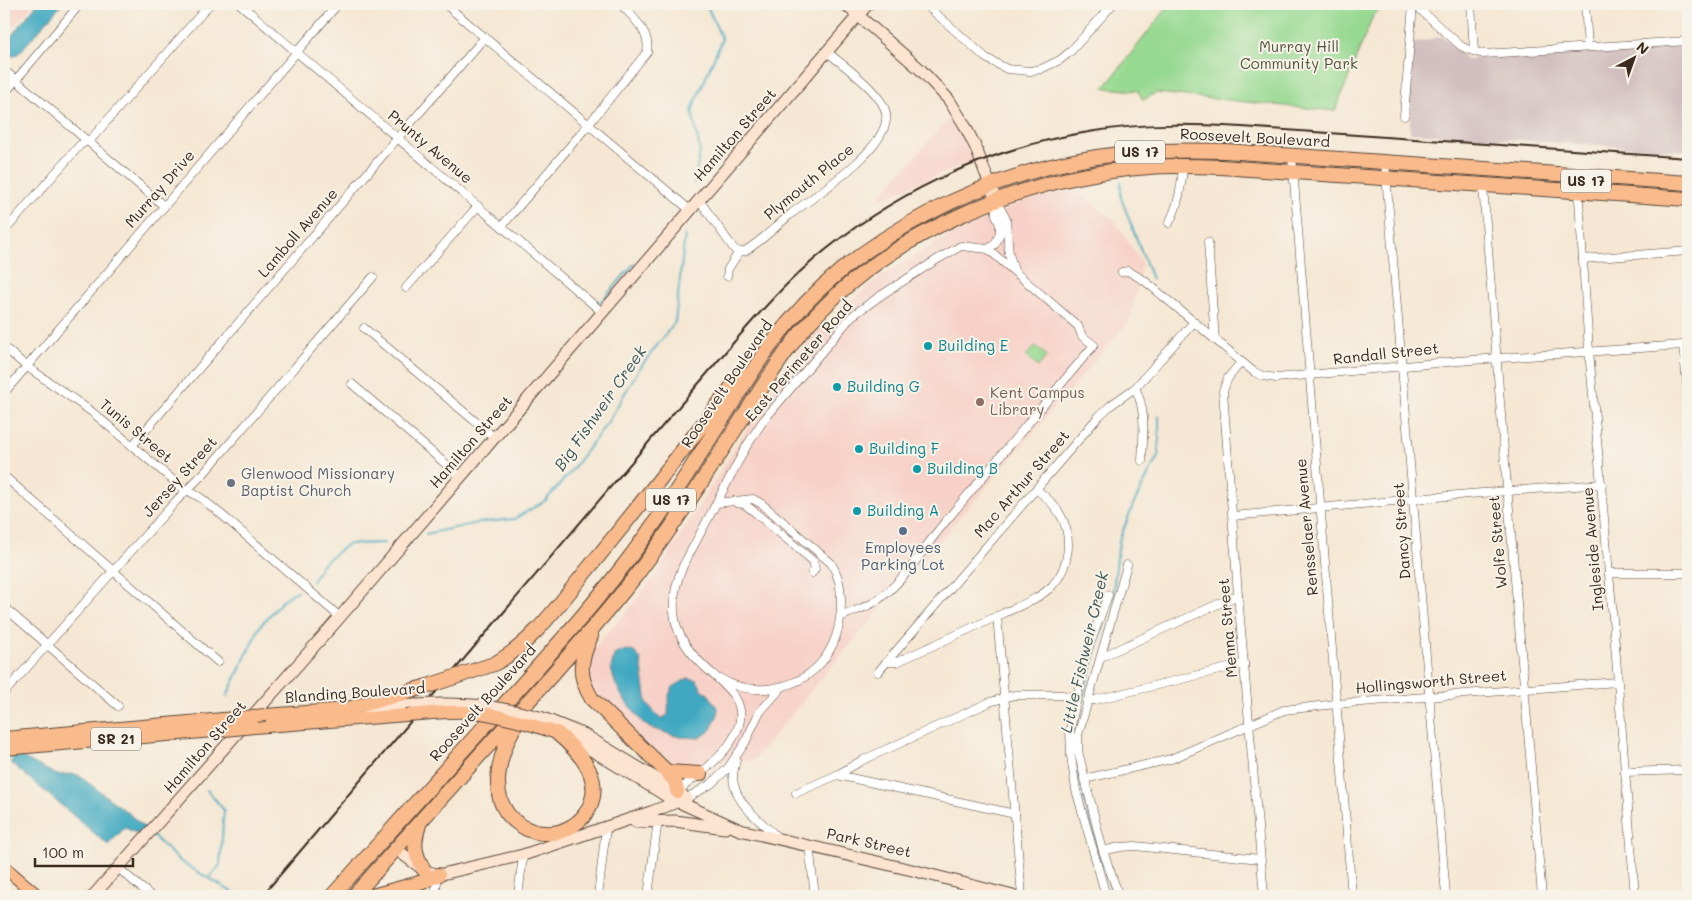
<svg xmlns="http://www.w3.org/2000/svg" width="1692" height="900" font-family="Mali,sans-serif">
  <rect width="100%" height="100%" fill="#f7f3e8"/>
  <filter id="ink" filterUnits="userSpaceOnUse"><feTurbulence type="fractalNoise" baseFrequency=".02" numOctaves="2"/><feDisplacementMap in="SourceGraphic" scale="10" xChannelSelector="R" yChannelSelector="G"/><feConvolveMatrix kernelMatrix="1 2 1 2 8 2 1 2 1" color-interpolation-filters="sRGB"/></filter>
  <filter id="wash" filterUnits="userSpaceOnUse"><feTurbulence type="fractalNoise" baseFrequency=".0096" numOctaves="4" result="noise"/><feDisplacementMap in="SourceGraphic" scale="20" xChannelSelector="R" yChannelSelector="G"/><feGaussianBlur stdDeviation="1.12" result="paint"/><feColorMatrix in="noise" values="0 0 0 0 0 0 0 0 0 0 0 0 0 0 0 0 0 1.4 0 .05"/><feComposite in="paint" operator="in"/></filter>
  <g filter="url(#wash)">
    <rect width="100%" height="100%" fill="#f5e7d3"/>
    <g fill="#f7d1c7">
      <polygon points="4,4 33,4 4,38"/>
      <polygon points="950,118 973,160 874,202"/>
      <polygon points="1077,192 1114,220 1142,263 1131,319 836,661 754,760 670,768 599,700 591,687 588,666 593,649 630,608 659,570 777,381 817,331 878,278 952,234 1042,193"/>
    </g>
    <polygon fill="#d2bfc0" points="1442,36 1467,59 1688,45 1688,151 1410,133 1410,116 1407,107 1412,44"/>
    <g fill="#96d991" stroke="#688258">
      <polygon points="1170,4 1384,4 1373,16 1335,111 1156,93 1143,100 1138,91 1104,88"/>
      <polygon points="1036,346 1047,356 1038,367 1026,356"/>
    </g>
    <g fill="#41a9c1" stroke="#3e6a70">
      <polygon points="37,4 62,4 20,52 15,56 10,56 4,49 4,45"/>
      <path d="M 628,650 C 635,652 638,654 641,661 L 647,703 L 660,719 L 668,715 L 669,695 L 673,687 L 688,678 L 697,680 L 701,688 L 709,695 L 718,709 L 717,717 L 710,731 L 700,738 L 679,737 L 650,728 L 643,723 L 623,698 L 615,683 L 611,668 L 614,655 L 620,652 Z"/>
      <polygon points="18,755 57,775 68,774 78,775 127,812 145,828 144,831 138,834 125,828 108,845 10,762"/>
    </g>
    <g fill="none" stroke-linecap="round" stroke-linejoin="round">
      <g stroke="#41a9c1" stroke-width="2">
        <polyline points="1121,182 1121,198 1152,279"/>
        <polyline points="694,184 700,151 692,110 722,39 706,4"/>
        <polyline points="590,296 600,303 634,264"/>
        <polyline points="426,534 477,523 514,519 545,501 568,475 608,422 639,369 675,322 685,234"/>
        <polyline points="312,581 322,564 348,544 384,543"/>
        <polyline points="227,696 260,626 285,598 297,591"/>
        <polyline points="1074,739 1078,715 1113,593 1119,541 1133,505 1159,454 1159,416"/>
        <polyline points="6,754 14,759"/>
        <polyline points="1075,754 1076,764"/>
        <polyline points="1077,769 1098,852 1114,896"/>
        <polyline points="207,790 224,810 220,865 209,879"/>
        <polyline points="152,835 181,862 239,896"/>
      </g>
    </g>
  </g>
  <g filter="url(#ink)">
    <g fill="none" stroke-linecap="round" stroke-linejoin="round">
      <g stroke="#574639" stroke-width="9">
        <g id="street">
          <polyline points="240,4 602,312"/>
          <polyline points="445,4 690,210"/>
          <polyline points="925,4 986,58 1007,69 1030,71 1041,69 1060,60 1071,51 1113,4"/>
          <polyline points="1414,4 1461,46 1467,49 1483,54 1688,41"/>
          <polyline points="1471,4 1474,51"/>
          <polyline points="1585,4 1588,47"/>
          <polyline points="4,70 164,206"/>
          <polyline points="4,94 80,4"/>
          <polyline points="1404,116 1413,4"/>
          <polyline points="1292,156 1352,896"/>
          <polyline points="1385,163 1446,896"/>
          <polyline points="1483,186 1502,427 1542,896"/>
          <path d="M 699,200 L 734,249 L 739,252 L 745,251 C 762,241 776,226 792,213 C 816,195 891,147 886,114 C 884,94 843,65 827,52"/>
          <polyline points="996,200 1006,219 1009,254 1014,270"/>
          <polyline points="1579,200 1589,351 1612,607 1635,896"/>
          <path d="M 1169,223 C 1179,205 1182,185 1183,164"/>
          <polyline points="9,226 80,145 92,138 210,4"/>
          <path d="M 502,226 L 589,124 L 647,52 C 651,32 633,18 621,4"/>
          <polyline points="1208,242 1215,340"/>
          <polyline points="988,249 995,244 1000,233 1000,225 996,215 996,201"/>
          <polyline points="1583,259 1688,251"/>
          <polyline points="1122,272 1128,271 1145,281 1254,372 1263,376 1276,378 1458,361 1683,345 1688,347"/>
          <polyline points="727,276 728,269 739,252"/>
          <polyline points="406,288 478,206"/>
          <polyline points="364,328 495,438"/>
          <polyline points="1683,345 1688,392"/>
          <polyline points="4,347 26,366 92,412 180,486 201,498 222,515 340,617"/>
          <polyline points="1241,362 1228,378 1223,391 1238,595 1264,896"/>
          <polyline points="352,384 461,477"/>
          <path d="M 1135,388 C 1147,410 1143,437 1142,461"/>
          <polyline points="4,393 338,4"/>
          <polyline points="132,446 485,37"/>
          <polyline points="4,476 218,662"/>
          <path d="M 717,503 L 753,499 L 762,504 L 831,563 C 839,576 841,587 841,603 C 841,650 814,685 766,689 C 751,690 734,687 721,679"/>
          <polyline points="737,503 744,504 751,509 813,561 815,569 812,573"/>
          <polyline points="1233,516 1469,494 1602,484"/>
          <polyline points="1609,573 1688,573"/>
          <polyline points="4,607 118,706"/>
          <polyline points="997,616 1022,896"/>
          <polyline points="1101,657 1238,595"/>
          <path d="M 888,662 L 897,662 C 932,646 967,630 1002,614 C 1019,606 1039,599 1052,586 C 1070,567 1073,536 1060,514 C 1054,504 1045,496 1036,489"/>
          <polyline points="878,672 1099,416 1111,405 1135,388 1194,322"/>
          <polyline points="4,693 176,501 205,472 373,277"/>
          <polyline points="1087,701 1095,700 1244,664"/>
          <path d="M 736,760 C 735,766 733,771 733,776 C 733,803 760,820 777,837"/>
          <polyline points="1625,772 1688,770"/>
          <polyline points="837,775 1015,814"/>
          <polyline points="1084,779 1171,759 1284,710 1336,704 1617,682"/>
          <path d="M 677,791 C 701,774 756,735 736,699 C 728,686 714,676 704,666 C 672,637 666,605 683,566 L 746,447 L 763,421 L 852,316 L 883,294 L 938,259 L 961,246 L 988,249 L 1078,326 L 1082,336 L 1094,345 L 945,522 C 924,547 904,583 876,601 C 866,608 852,611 841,617"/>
          <polyline points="796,793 837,775 861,761 990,702 1014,695 1062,695 1076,698"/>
          <polyline points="687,798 711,784 728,768 745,743 759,713 781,688"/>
          <polyline points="809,845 815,896"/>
          <polyline points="1103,851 1120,847 1135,846 1260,859"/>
          <polyline points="118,868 151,896"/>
          <polyline points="435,896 438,875"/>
          <polyline points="518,896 523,855"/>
          <polyline points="598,896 606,828"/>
          <polyline points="648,896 658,820"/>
          <polyline points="1106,896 1076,790 1071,756 1070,730 1086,655 1108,595"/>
          <polyline points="1119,896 1103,851 1078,751 1078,735 1127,565"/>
        </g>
      </g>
      <g stroke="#574639" stroke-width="13">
        <g id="secondary">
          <polyline points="845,4 921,70 949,100 964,124 975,146 996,200"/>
          <polyline points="364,708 415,705"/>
          <polyline points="543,718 583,734 682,794"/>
          <polyline points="565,737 593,751 668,797 740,830 916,871 1013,896"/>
          <polyline points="636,822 675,821 725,828"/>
          <polyline points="396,849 424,870 438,875 523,855 651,812 687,798"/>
          <polyline points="93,896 340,617 868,4"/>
        </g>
      </g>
      <g stroke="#574639" stroke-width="14">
        <g id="primary">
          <polyline points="265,715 348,709"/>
          <polyline points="536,726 557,733"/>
          <polyline points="254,727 406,715"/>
          <polyline points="4,738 235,718"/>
          <polyline points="4,749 225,730"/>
          <polyline points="4,867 38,896"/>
        </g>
      </g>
      <g stroke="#574639" stroke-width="16">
        <g id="highway">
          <path d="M 591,636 C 580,661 577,675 592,699 L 667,772 L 675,781 L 677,791"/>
          <path d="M 494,664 C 533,643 559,604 587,570 C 640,506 690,441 741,375"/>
          <polyline points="348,709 428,686"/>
          <path d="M 517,722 C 499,753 484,802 520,825 C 530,832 541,834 553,833 C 564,832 576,825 583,817 C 609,784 582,754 557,733"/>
          <polyline points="667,772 700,774"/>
          <path d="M 419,825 C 413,844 414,853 424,870"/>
          <path d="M 332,896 C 385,837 438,778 492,718 C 537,668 582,619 624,565 C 660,518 691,468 723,418 C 744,385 764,351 789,322 C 861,235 986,174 1097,157 C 1140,150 1182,150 1225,151 L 1688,183"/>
          <path d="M 354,896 C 408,835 462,774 517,714 C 557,669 597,625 634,578 C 672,529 705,477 738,425 C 757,395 776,364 798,336 C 880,235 1022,176 1150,167 C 1174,165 1197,166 1221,167 L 1688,199"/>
          <polyline points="372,896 423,882 438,875"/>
        </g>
      </g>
      <use href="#street" stroke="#fff" stroke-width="8"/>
      <use href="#secondary" stroke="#fde4d1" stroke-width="11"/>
      <use href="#primary" stroke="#fabb8c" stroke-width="12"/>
      <use href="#highway" stroke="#fabb8c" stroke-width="14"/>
      <path stroke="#3b2a1e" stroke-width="2" d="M 262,896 L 734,342 C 756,317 777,292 802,270 C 883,197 986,147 1095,131 C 1143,123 1192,124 1242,127 L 1688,158"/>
      <g stroke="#574639" stroke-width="13" stroke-linecap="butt">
        <path id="secondary-bridge" d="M 415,705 C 463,702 496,705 543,718"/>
      </g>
      <g stroke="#574639" stroke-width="14" stroke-linecap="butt">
        <g id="primary-bridge">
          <path d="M 406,715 C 431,713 457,710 482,713 C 500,716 518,721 536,726"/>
          <polyline points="235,718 265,715"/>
          <polyline points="225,730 254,727"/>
        </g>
      </g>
      <g stroke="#574639" stroke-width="16" stroke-linecap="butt">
        <polyline id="highway-bridge" points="428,686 494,664"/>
      </g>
      <use href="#secondary-bridge" stroke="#fde4d1" stroke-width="11"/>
      <use href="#primary-bridge" stroke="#fabb8c" stroke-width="12"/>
      <use href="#highway-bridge" stroke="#fabb8c" stroke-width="14"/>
    </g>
  </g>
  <g fill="#0f9aa8" stroke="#f7f3e8" stroke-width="2">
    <circle cx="928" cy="346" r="5"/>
    <circle cx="837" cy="387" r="5"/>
    <circle cx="859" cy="449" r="5"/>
    <circle cx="917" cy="469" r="5"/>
    <circle cx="857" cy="511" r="5"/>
  </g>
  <circle fill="#8d6e63" stroke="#f7f3e8" stroke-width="2" cx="980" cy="402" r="5"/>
  <circle fill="#6b7280" stroke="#f7f3e8" stroke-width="2" cx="231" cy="483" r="5"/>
  <circle fill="#5c6f8a" stroke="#f7f3e8" stroke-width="2" cx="903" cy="531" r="5"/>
  <g text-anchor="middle" stroke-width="4" stroke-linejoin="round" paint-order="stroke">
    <g fill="#f7f3e8" stroke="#73665b" stroke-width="1">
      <rect x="1115" y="140.5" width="50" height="23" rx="4"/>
      <rect x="1561" y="169.5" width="50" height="23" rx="4"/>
      <rect x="646" y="488.5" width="50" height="23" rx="4"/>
      <rect x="91" y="727.5" width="50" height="23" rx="4"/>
    </g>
    <g font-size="14" font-weight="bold" fill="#3b2a1e">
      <text x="1140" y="157">US 17</text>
      <text x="1586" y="186">US 17</text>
      <text x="671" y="505">US 17</text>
      <text x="116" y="744">SR 21</text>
    </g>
    <g font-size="15" fill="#52563b" stroke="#f7f3e8">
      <text x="1299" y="52">Murray Hill<tspan x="1299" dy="17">Community Park</tspan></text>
    </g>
    <g font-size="15" fill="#3b2a1e" stroke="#f7f3e8">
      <text transform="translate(735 135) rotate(-49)" y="5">Hamilton Street</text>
      <text transform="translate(1255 138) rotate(3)" y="5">Roosevelt Boulevard</text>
      <text transform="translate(430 147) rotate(40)" y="5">Prunty Avenue</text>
      <text transform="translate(809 182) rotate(-39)" y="5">Plymouth Place</text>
      <text transform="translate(160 189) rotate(-49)" y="5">Murray Drive</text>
      <text transform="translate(298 233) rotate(-49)" y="5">Lamboll Avenue</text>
      <text transform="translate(1386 354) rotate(-6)" y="5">Randall Street</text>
      <text transform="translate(799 361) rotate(-49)" y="5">East Perimeter Road</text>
      <text transform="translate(727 384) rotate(-56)" y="5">Roosevelt Boulevard</text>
      <text transform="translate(136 431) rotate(40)" y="5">Tunis Street</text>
      <text transform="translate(471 442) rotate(-49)" y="5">Hamilton Street</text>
      <text transform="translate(180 477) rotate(-48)" y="5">Jersey Street</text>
      <text transform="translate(1022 484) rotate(-49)" y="5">Mac Arthur Street</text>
      <text transform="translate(1307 527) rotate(-95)" y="5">Rensselaer Avenue</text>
      <text transform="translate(1402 531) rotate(-94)" y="5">Dancy Street</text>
      <text transform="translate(1498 542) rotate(-95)" y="5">Wolfe Street</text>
      <text transform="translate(1593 549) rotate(-95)" y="5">Ingleside Avenue</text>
      <text transform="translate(1228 628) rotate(-95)" y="5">Menna Street</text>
      <text transform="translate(1431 682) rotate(-5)" y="5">Hollingsworth Street</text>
      <text transform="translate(355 693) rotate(-4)" y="5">Blanding Boulevard</text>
      <text transform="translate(483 703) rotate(-48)" y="5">Roosevelt Boulevard</text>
      <text transform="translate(205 747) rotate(-49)" y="5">Hamilton Street</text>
      <text transform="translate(869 843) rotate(13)" y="5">Park Street</text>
    </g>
    <g font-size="15" fill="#0d838f" stroke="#f7f3e8" text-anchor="start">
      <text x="938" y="351">Building E</text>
      <text x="847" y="392">Building G</text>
      <text x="869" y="454">Building F</text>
      <text x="927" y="474">Building B</text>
      <text x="867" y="516">Building A</text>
    </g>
    <g font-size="15" fill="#785e54" stroke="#f7f3e8" text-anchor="start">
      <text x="990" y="398">Kent Campus<tspan x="990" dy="17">Library</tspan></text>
    </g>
    <g font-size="15" fill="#5b616d" stroke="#f7f3e8" text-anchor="start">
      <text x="241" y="479">Glenwood Missionary<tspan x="241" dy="17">Baptist Church</tspan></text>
    </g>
    <g font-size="15" fill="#4e5e75" stroke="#f7f3e8">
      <text x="903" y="553">Employees<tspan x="903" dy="17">Parking Lot</tspan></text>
    </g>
    <g font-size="16" font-style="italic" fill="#3d5657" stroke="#f7f3e8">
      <text transform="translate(600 408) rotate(-55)" y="6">Big Fishweir Creek</text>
      <text transform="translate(1084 652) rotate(-77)" y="6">Little Fishweir Creek</text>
    </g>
  </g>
  <rect width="1692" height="900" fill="none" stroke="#f7f3e8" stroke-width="20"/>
  <g transform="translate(1634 58) rotate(41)" stroke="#f7f3e8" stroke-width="4" paint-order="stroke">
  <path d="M0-4L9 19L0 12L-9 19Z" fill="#3b2a1e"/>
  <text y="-8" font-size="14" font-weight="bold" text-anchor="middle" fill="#3b2a1e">N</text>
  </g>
  <path d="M35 858v8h98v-8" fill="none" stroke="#3b2a1e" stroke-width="2.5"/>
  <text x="42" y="858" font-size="15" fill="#3b2a1e" stroke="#f7f3e8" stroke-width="4" paint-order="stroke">100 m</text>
</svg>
